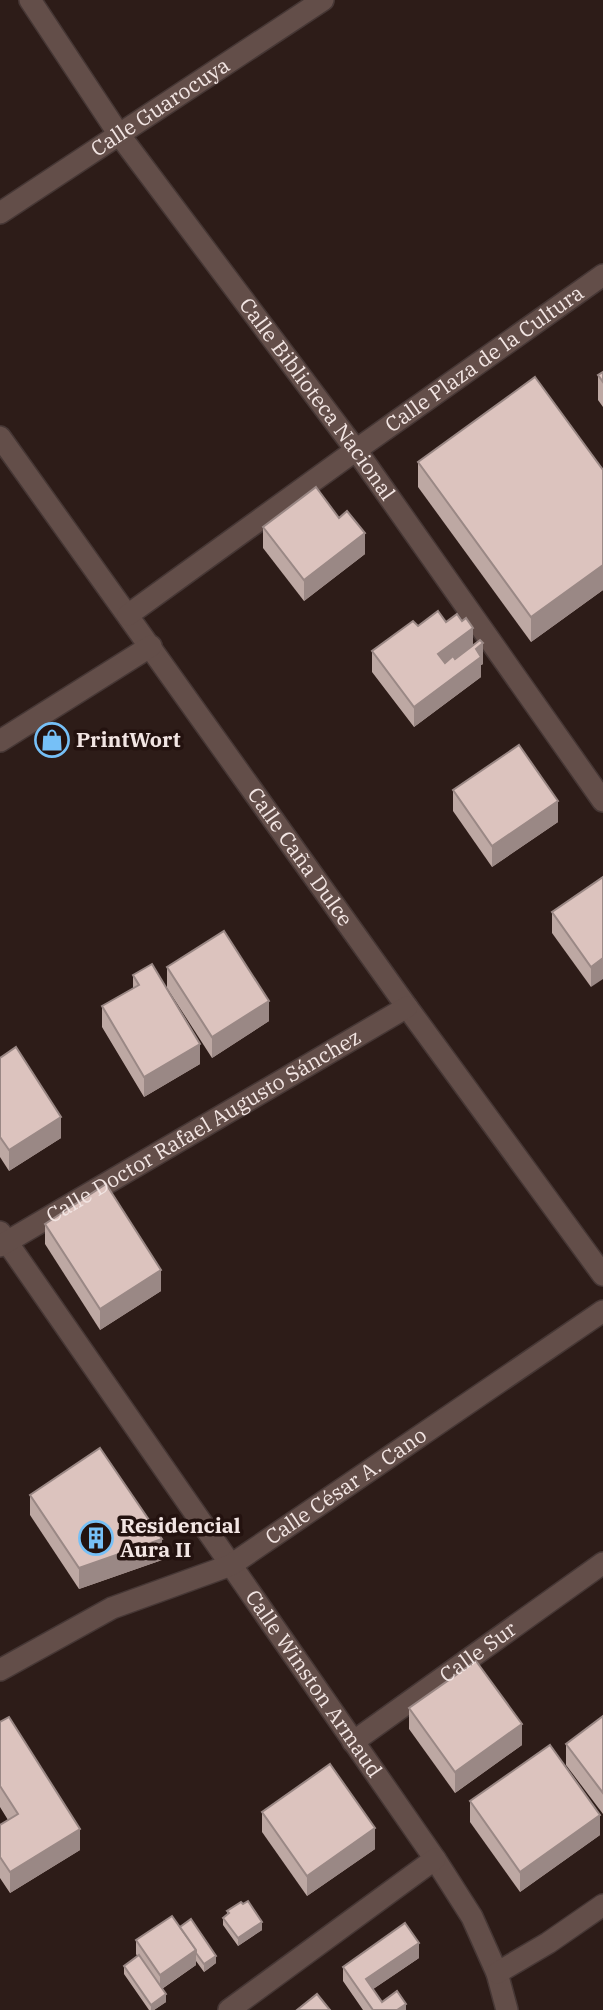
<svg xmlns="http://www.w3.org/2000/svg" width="603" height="2010" font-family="'IBM Plex Serif',serif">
  <rect width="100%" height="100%" fill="#2d1c18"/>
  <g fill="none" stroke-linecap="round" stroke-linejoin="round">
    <g stroke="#463735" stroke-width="24">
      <g id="street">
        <path id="s1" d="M 30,0 L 118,133 L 356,450 L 603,801"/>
        <path id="s2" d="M 0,213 L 323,0"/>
        <path id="s3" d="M 0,437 L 407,1007 L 603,1275"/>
        <path id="s4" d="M 128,615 L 356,450 L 603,275"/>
        <polyline points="0,741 151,646"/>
        <path id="s5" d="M 0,1232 L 435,1859 L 472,1917 L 497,1973 L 507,2010"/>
        <path id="s6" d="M 0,1246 L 407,1007"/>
        <path id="s7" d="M 0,1670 L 112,1608 L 231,1565 L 603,1311"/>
        <path id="s8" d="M 353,1742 L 603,1563"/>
        <polyline points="497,1973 548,1943 603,1905"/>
        <polyline points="229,2010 435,1859"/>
      </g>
    </g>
    <use href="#street" stroke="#634e49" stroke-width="21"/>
  </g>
  <g fill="#bda8a3">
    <polygon points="603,372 603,407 598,400 598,375"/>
    <polygon points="418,462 603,470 603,590 531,642 418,487"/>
    <polygon points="263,527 365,554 304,601 263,548"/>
    <polygon points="446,622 473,646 483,664 481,665 481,677 414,727 372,672 372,651 418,626"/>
    <polygon points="453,790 558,822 492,867 453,811"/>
    <polygon points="603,877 591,987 552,933 552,912"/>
    <polygon points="167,967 269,1021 212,1058 167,988"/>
    <polygon points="133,975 200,1064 144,1097 102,1027 102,1006 133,988"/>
    <polygon points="0,1058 61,1138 9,1171 0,1157"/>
    <polygon points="45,1224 161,1291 100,1330 45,1244"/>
    <polygon points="30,1495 162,1560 79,1589 30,1515"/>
    <polygon points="409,1708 522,1745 455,1793 409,1729"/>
    <polygon points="603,1716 603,1814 566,1765 566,1744"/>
    <polygon points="0,1722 80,1850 10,1893 0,1878 0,1825 8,1820 0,1807"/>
    <polygon points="470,1801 600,1835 520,1892 470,1822"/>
    <polygon points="262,1812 375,1849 307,1896 262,1832"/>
    <polygon points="227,1911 262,1930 238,1946 223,1925 223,1918 227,1915"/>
    <polygon points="180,1927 216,1963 204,1972 196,1961 196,1965 162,1989 166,2002 154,2010 149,2010 124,1974 124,1966 137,1956 136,1954 136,1940"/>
    <polygon points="419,1958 373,1989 382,2002 406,2010 363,2010 343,1981 343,1967"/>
  </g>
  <g fill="#9a8885">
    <polygon points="365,533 365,554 304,601 304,580"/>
    <polygon points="603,565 603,590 531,642 531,617"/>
    <polygon points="473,628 473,649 438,674 438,654"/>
    <polygon points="483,643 483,664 481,665 481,677 414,727 414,707"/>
    <polygon points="558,801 558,822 492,867 492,846"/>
    <polygon points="603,958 603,979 591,987 591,967"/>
    <polygon points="269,1001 269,1021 212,1058 212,1037"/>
    <polygon points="200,1044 200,1064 144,1097 144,1077"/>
    <polygon points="61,1117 61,1138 9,1171 9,1150"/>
    <polygon points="161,1270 161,1291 100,1330 100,1309"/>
    <polygon points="162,1539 162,1560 79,1589 79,1568"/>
    <polygon points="522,1724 522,1745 455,1793 455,1772"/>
    <polygon points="600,1815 600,1835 520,1892 520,1872"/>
    <polygon points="375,1828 375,1849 307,1896 307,1876"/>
    <polygon points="80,1829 80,1850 10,1893 10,1872"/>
    <polygon points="262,1922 262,1930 238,1946 238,1938"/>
    <polygon points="419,1943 419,1958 366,1994 366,1979"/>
    <polygon points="196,1950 196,1965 160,1990 160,1975"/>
    <polygon points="216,1956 216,1963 204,1972 204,1964"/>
    <polygon points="166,1994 166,2002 154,2010 151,2010 151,2005"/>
    <polygon points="406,2004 406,2010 397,2010"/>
  </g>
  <g fill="#dcc3be" stroke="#9a8885" stroke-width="2">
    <polygon points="603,372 603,382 598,375"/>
    <polygon points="535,377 603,470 603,565 531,617 418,462"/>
    <polygon points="316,487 339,518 347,511 365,533 304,580 263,527"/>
    <polygon points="438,611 446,622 457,614 462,621 466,618 473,628 438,654 445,663 453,656 455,659 480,640 483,643 476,649 481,657 414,707 372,651 413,621 418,626"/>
    <polygon points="519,745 558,801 492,846 453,790"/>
    <polygon points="603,877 603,958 591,967 552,912"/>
    <polygon points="224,931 269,1001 212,1037 167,967"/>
    <polygon points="152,964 200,1044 144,1077 102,1006 139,985 133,975"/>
    <polygon points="16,1047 61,1117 9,1150 0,1137 0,1058"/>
    <polygon points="106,1184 161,1270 100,1309 45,1224"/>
    <polygon points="100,1448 162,1539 79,1568 30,1495"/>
    <polygon points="476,1661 522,1724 455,1772 409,1708"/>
    <polygon points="603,1716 603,1793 566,1744"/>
    <polygon points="9,1717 80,1829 10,1872 0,1857 0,1825 18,1814 0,1786 0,1722"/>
    <polygon points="550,1745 600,1815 520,1872 470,1801"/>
    <polygon points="330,1764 375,1828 307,1876 262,1812"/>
    <polygon points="248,1901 262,1922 238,1938 223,1918 229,1913 227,1911 241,1902 243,1904"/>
    <polygon points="172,1916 196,1950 160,1975 136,1940"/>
    <polygon points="191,1919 216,1956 204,1964 196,1953 196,1950 180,1927"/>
    <polygon points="405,1923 419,1943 366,1979 382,2002 397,1991 406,2004 397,2010 373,2010 343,1967"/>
    <polygon points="139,1955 166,1994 151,2005 124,1966"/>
    <polygon points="317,1994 330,2010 297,2010"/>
  </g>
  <defs>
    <g id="shop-ring" transform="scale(1.75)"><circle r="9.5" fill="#23120f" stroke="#76c0f7" stroke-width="1.5"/><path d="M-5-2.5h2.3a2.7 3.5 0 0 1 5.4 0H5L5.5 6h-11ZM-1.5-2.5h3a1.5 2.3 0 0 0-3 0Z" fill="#76c0f7"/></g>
    <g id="building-ring" transform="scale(1.75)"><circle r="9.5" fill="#23120f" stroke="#76c0f7" stroke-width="1.5"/><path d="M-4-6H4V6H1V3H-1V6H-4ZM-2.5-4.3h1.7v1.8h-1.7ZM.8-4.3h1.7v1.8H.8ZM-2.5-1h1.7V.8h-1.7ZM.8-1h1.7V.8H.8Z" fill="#76c0f7"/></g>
  </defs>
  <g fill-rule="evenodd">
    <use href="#shop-ring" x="52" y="740"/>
    <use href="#building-ring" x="96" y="1538"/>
  </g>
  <g text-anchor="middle" stroke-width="7" stroke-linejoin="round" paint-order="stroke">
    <g font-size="21" fill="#f2e5e3" stroke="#23120f">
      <text dy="7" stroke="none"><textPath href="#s2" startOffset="192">Calle Guarocuya</textPath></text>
      <text dy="7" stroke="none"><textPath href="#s4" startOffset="439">Calle Plaza de la Cultura</textPath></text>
      <text dy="7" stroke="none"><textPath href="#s1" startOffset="492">Calle Biblioteca Nacional</textPath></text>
      <text dy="7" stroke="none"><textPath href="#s3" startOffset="516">Calle Caña Dulce</textPath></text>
      <text dy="7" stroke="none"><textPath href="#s6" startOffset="236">Calle Doctor Rafael Augusto Sánchez</textPath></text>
      <text dy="7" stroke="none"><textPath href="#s7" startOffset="394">Calle César A. Cano</textPath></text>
      <text dy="7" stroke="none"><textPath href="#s8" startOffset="154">Calle Sur</textPath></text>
      <text dy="7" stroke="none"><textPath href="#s5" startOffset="550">Calle Winston Armaud</textPath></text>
    </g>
    <g font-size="21" font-weight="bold" fill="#f2e5e3" stroke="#23120f" text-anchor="start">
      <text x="76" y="747">PrintWort</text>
      <text x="120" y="1533">Residencial<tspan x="120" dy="24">Aura II</tspan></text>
    </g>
  </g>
</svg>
